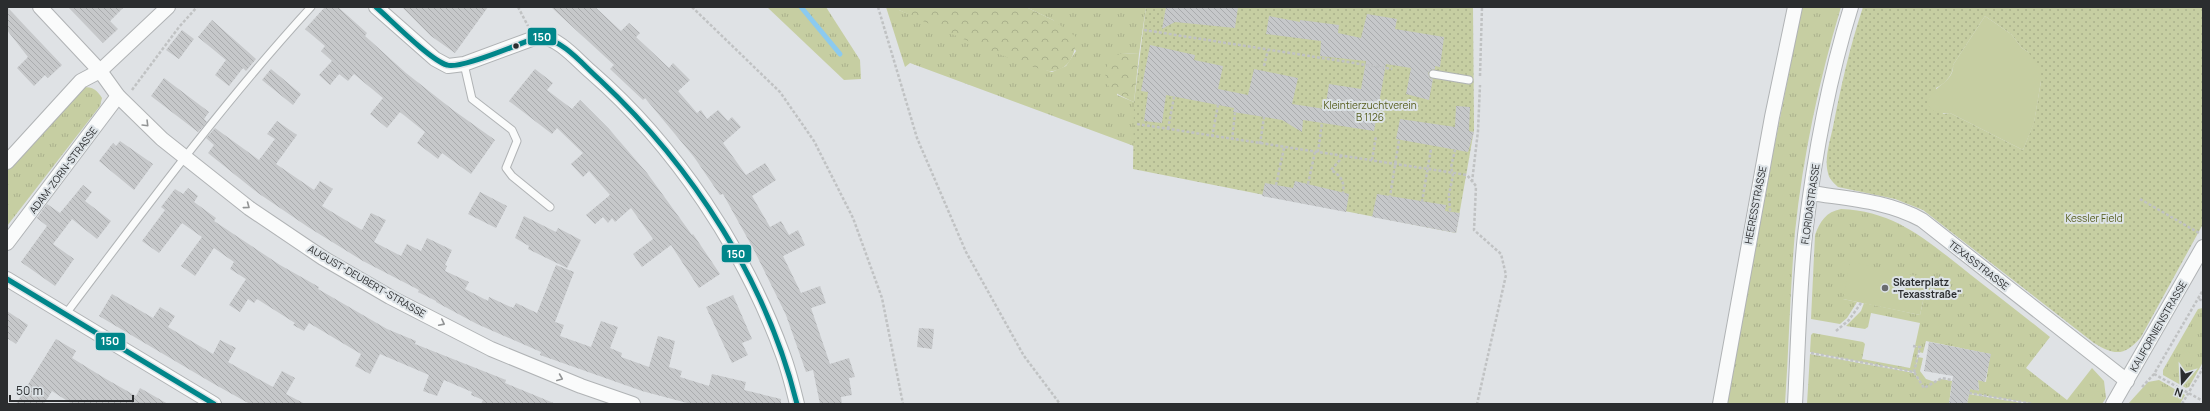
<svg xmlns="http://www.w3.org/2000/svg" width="2210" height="411" font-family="Manrope,sans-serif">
  <defs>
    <pattern id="grass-tufts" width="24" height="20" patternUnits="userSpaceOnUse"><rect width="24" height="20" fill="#c6cea2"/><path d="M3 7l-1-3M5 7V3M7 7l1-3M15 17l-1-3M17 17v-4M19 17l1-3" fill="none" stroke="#aab18c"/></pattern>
    <pattern id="forest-crowns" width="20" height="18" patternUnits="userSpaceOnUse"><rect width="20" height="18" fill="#c6cea2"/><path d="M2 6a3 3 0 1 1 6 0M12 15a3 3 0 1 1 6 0" fill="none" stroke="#aab18c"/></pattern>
    <pattern id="park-dots" width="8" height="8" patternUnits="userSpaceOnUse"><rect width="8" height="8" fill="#c6cea2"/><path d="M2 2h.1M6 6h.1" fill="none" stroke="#aab18c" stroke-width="1.8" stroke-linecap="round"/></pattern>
    <pattern id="building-back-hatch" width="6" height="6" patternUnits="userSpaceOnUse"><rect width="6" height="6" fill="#c6c8ca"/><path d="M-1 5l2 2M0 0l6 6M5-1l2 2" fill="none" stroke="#aaacae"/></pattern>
  </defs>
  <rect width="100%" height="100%" fill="#dfe2e5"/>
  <g fill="url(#grass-tufts)">
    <polygon points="767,7 826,7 860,60 861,79 844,80"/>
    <polygon points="886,7 899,7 899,10 1028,64 1052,72 1066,66 1076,51 1053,20 1026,7 1146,7 1139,54 1122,53 1117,95 1134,102 1134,146 910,63 905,67"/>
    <path d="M 1802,7 L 1841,7 C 1819,80 1803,156 1795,232 C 1790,289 1789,347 1785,404 L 1726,404 L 1752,259 Z"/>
    <path d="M 83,87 C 93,87 97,90 102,98 L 100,106 L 7,226 L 7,171 Z"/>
    <path d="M 1841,209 C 1897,211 1930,243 1971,275 C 1998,296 2024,316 2050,337 L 2026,368 L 2067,400 L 2092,368 L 2104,381 L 2106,398 L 2102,404 L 2036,404 L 1969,393 L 1970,389 L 1979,390 L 1978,380 L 1986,382 L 1990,354 L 1926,341 L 1923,353 L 1919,352 L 1919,347 L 1915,369 L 1918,357 L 1923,358 L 1920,371 L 1926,379 L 1935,382 L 1941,379 L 1952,381 L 1949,404 L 1807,404 L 1810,354 L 1914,373 L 1924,388 L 1914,372 L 1810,352 L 1811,335 L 1813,333 L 1863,342 L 1865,344 L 1862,359 L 1910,368 L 1915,347 L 1918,347 L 1915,346 L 1920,323 L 1871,313 L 1868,327 L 1865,329 L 1846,326 L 1861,311 L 1864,303 L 1920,315 L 1928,278 L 1843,299 L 1857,302 L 1847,318 L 1840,324 L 1811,319 L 1815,235 C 1820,221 1826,212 1841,209 Z"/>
    <polygon points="2203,308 2203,362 2189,387 2186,388 2163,375 2163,370 2198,309"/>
    <polygon points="2159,380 2185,395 2180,404 2128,404 2148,382"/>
    <polygon points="1969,394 2028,404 1967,404"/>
  </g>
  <g fill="url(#forest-crowns)">
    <path d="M 899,7 L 1026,7 L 1053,20 L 1076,37 C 1076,51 1071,69 1053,71 C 1038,74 920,20 899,10 Z"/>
    <path d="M 1122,53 L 1139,54 L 1134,102 C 1111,92 1098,85 1110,59 Z"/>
  </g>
  <g fill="url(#park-dots)" fill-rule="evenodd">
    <polygon points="1146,7 1473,7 1474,130 1456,233 1133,169 1134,102"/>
    <path d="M 1863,7 L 2203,7 L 2203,224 L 2141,337 C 2125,356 2115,356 2094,343 L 1923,210 L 1895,199 L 1838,187 C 1834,183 1829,179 1828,173 C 1824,159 1830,141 1833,127 C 1841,86 1850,46 1863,7 ZM 1985,16 L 2011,34 L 2022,48 L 2028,52 L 2041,81 L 2034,122 L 2023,150 L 1950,113 L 1943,114 L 1936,88 C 1944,85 1954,74 1953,65 Z"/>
  </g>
  <g fill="#c6cea2">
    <path d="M 1985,16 L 2011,34 L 2022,48 L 2028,52 L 2040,68 L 2041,81 L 2034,123 L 2023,150 L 1950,113 C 1939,114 1932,113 1927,103 C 1930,87 1955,82 1953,65 Z"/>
    <polygon points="1850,262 1928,278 1920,315 1843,299"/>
  </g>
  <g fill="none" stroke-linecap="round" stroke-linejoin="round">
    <polyline stroke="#8bcaf0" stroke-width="5" points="801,7 840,54"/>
  </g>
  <g fill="url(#building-back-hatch)">
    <polygon points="7,7 62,65 48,78 45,75 34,86 17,68 28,57 7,30"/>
    <polygon points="68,7 124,7 110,21 118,29 103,43"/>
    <polygon points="325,7 338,7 367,33 365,36 406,73 453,110 495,140 471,174 442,153 438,159 417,143 425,132 400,112 387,128 370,114 383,98 354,74 348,81 339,74 330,85 319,75 332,61 321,51 325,46 305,29"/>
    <polygon points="402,7 488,7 455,53 431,36"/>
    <polygon points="551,7 595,7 621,31 629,23 640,33 636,37 669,68 673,63 690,80 678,91 697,113 701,110 707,119 718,110 728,121 732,117 741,127 723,143 746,175 765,163 776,180 752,196 770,227 781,221 789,235 798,230 805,245 783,256 801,293 820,286 826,303 811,308 830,364 849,358 855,377 849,378 852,395 841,397 842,404 820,404 813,370 806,372 786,315 754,250 723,194 720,195 694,157 645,98 643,100 610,69 614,65"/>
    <polygon points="1166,7 1238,7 1235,28 1175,22 1162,29"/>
    <polygon points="1367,14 1397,19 1395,29 1444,37 1440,67 1435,66 1435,69 1431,70 1428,73 1430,78 1433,79 1429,100 1406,94 1411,68 1386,64 1374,131 1303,120 1302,132 1282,120 1233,112 1234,108 1166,95 1162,123 1144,121 1148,92 1141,91 1150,45 1195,55 1194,60 1223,66 1218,89 1248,95 1254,69 1298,78 1292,104 1325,109 1329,84 1361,89 1366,61 1320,56 1321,41 1266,34 1269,16 1300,22 1300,20 1339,25 1338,33 1361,38"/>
    <polygon points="212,20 256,59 246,71 243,68 229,86 215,75 226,60 198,37"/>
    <polygon points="182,30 194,39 179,59 166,50"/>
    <polygon points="271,69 301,94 293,105 262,80"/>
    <polygon points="535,69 553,83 547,90 572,109 580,100 609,129 647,173 692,235 693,234 720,274 699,288 671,245 642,267 633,254 653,239 631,208 615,222 612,218 608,223 603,217 595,224 586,215 610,195 589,171 583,177 571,164 583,153 557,128 552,134 509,101"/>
    <polygon points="164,78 209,112 204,119 207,122 198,132 151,96"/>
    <polygon points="1456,106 1470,107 1469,131 1474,132 1468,152 1396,139 1400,119 1455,127"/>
    <polygon points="277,121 297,135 276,164 314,190 320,181 333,189 322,206 362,230 371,213 386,220 374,242 401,256 407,244 421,251 427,238 452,250 445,265 447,266 445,271 469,282 465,289 488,301 489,297 513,308 516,303 537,313 556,265 574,272 555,322 564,325 560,336 591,347 601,321 618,327 610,348 622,353 621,357 649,367 658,336 675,341 669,367 682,371 680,377 709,386 712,374 746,382 744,390 781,399 781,404 691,404 642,391 540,355 541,352 477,324 436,302 436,301 418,292 419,290 363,261 308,227 258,193 208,153 214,145 206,138 215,128 259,160 275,139 267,134"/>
    <polygon points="120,141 153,164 134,190 99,161 113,143 116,146"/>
    <polygon points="1295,181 1349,194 1346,212 1262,196 1265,183 1293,188"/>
    <polygon points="83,185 92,192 85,201 111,221 97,239 72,219 53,244 74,259 55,286 21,262 47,226 37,218 47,204 60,213"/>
    <polygon points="188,188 198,196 194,202 216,218 214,221 280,265 319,287 318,289 387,329 416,341 415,344 506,380 505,383 556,404 481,404 483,400 471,395 472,392 444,380 437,396 423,391 429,375 380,354 370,374 355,366 361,354 309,323 304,331 293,325 295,323 257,299 254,303 248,299 240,312 229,305 246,279 230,269 234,262 214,248 195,276 181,266 202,237 182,223 159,253 142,241 165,210 161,207 175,189 183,194"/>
    <polygon points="480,192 507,206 496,228 468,214"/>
    <polygon points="1377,194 1446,205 1445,211 1460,213 1456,233 1372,217"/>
    <polygon points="524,216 556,232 558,228 581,240 567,268 528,249 529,246 515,238"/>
    <polygon points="112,294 153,318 160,307 175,316 168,327 213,354 220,340 236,348 228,362 273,387 282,371 295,378 286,394 305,404 250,404 214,384 99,316"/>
    <polygon points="733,295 752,339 742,343 748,355 732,363 706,307"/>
    <polygon points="7,311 28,325 16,344 7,338"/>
    <polygon points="919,328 934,329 932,349 917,347"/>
    <polygon points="56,339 76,351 72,358 106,379 136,396 140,388 168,404 72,404 52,391 44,404 16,404"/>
    <polygon points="1929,342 1991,354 1985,382 1978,380 1979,391 1970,389 1967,404 1949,404 1953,376 1924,371"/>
  </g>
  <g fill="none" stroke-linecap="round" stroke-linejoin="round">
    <g stroke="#b0b3b5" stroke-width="9">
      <g id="service">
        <polyline points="464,64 472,99 512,130 517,141 506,168 512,176 550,207"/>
        <polyline points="1433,74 1469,80"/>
        <path d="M 65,315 C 144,210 222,104 311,7"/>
      </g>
    </g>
    <g stroke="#b0b3b5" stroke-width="16">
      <g id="minor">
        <polyline points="40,7 100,71 118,96 162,139 249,208 323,258 390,297 491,349 581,386 633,404"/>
        <path d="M 376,7 L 435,59 L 448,66 L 464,64 L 540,36 C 560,39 576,59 591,72 C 675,145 745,250 783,355 C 789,371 793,388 797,404"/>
        <polyline points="7,162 81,81 100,71 168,7"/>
        <path d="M 1811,193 C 1849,199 1888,201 1922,220 L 2127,381"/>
        <polyline points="7,243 118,96"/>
        <polyline points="7,279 214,404"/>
        <polyline points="1720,404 1772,117 1795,7"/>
        <path d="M 1795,404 C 1798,348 1799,291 1805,235 C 1814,158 1828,81 1851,7"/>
        <polyline points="2113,404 2203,247"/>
      </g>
    </g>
    <g stroke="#c0c2c3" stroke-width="2.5" stroke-dasharray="3 2" stroke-linecap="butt">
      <polyline points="518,7 528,26"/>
      <polyline points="692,7 780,92 814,141 853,218 882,298 903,404"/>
      <polyline points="878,7 917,138 966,252 1024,356 1060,404"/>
      <polyline points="1144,30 1392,69"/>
      <polyline points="1264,66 1268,50"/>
      <polyline points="1480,76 1482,7"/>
      <polyline points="132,90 179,27 197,7"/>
      <polyline points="1137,124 1467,175 1476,186 1474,230 1501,254 1506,275 1477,404"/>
      <polyline points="1168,129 1174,97"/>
      <polyline points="1212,137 1218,105"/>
      <polyline points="1232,140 1235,113"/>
      <polyline points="1260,144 1264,117"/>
      <polyline points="1318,152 1322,123"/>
      <path d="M 1341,155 L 1339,161 L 1331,170 C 1340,175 1345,181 1343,193"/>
      <polyline points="1372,160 1376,136"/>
      <polyline points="1472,182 1478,131 1480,85"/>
      <polyline points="1308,184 1315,152"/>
      <polyline points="1276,185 1284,148"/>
      <polyline points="2140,199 2199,233"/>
      <polyline points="1422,202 1431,149"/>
      <polyline points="1389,203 1399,140"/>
      <polyline points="1450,211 1449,194 1453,176 1451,167 1455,150"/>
      <polyline points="2199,299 2203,301"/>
      <polyline points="1836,331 1849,320 1861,303"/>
      <polyline points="1913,346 1920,347 1914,372"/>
      <polyline points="1811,353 1914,372 1924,388 1942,378 1952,380"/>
      <polyline points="2154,374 2203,401"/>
      <polyline points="2142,387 2154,374 2203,290"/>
      <polyline points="1969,393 2033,404"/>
      <polyline points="2182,404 2203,368"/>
    </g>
    <use href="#service" stroke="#fafbfb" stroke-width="7"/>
    <use href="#minor" stroke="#fafbfb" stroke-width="14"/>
    <g stroke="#dde3e7" stroke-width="8">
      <g id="bus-1">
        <path d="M 376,7 C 391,20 430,60 447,65 C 460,70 524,42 540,36 C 565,42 582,64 600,80 C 693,167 766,280 797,404"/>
        <polyline points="7,279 214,404"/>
      </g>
    </g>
    <use href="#bus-1" stroke="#00868a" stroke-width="5"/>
  </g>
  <defs><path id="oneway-chevron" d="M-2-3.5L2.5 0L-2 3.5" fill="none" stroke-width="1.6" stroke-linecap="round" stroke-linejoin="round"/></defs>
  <g stroke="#929495">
    <use href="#oneway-chevron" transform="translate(146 124) rotate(45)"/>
    <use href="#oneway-chevron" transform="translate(247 206) rotate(37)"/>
    <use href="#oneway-chevron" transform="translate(442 323) rotate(27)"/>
    <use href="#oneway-chevron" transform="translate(560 378) rotate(23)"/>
  </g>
  <circle fill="#2b2d2f" stroke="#dde3e7" stroke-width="1.5" cx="516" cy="46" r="3.5"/>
  <circle fill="#6a6c6f" stroke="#dde3e7" stroke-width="1.5" cx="1885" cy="288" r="4"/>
  <g text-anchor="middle" stroke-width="4" stroke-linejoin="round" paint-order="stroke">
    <g font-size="10" fill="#565d1d" stroke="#dde3e7">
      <text x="1370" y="109">Kleintierzuchtverein<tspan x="1370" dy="12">B 1126</tspan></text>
      <text x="2094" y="222">Kessler Field</text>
    </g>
    <g font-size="10" fill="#2b2d2f" stroke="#dde3e7">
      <text transform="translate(63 170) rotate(-53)" y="4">ADAM-ZORN-STRASSE</text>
      <text transform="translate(1810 204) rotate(-82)" y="4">FLORIDASTRASSE</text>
      <text transform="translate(1755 205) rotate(-79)" y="4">HEERESSTRASSE</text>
      <text transform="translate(1979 265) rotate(38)" y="4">TEXASSTRASSE</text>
      <text transform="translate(367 281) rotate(30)" y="4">AUGUST-DEUBERT-STRASSE</text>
      <text transform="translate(2158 326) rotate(-60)" y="4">KALIFORNIENSTRASSE</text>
    </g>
    <g font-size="10" font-weight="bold" fill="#2b2d2f" stroke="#dde3e7" text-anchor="start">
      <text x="1893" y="286">Skaterplatz<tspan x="1893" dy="12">"Texasstraße"</tspan></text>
    </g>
  </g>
  <g stroke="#dde3e7" stroke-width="1.5">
    <rect x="527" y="27" width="30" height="19" rx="4" fill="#00868a"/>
    <rect x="721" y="244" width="31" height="19" rx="4" fill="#00868a"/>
    <rect x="95" y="332" width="31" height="19" rx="4" fill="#00868a"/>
  </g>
  <g font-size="11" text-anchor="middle" font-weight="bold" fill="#fff">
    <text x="542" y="41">150</text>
    <text x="736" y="258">150</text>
    <text x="110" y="345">150</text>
  </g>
  <rect width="2210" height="411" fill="none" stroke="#2b2d2f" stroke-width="16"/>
  <g transform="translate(2182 383) rotate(199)" stroke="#dde3e7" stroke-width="3" paint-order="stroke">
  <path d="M0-3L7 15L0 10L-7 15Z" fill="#2b2d2f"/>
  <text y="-6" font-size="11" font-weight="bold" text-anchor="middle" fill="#2b2d2f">N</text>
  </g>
  <path d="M10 395v6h123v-6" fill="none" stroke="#2b2d2f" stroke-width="2"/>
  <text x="16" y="395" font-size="12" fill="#2b2d2f" stroke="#dde3e7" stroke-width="3" paint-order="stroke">50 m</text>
</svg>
